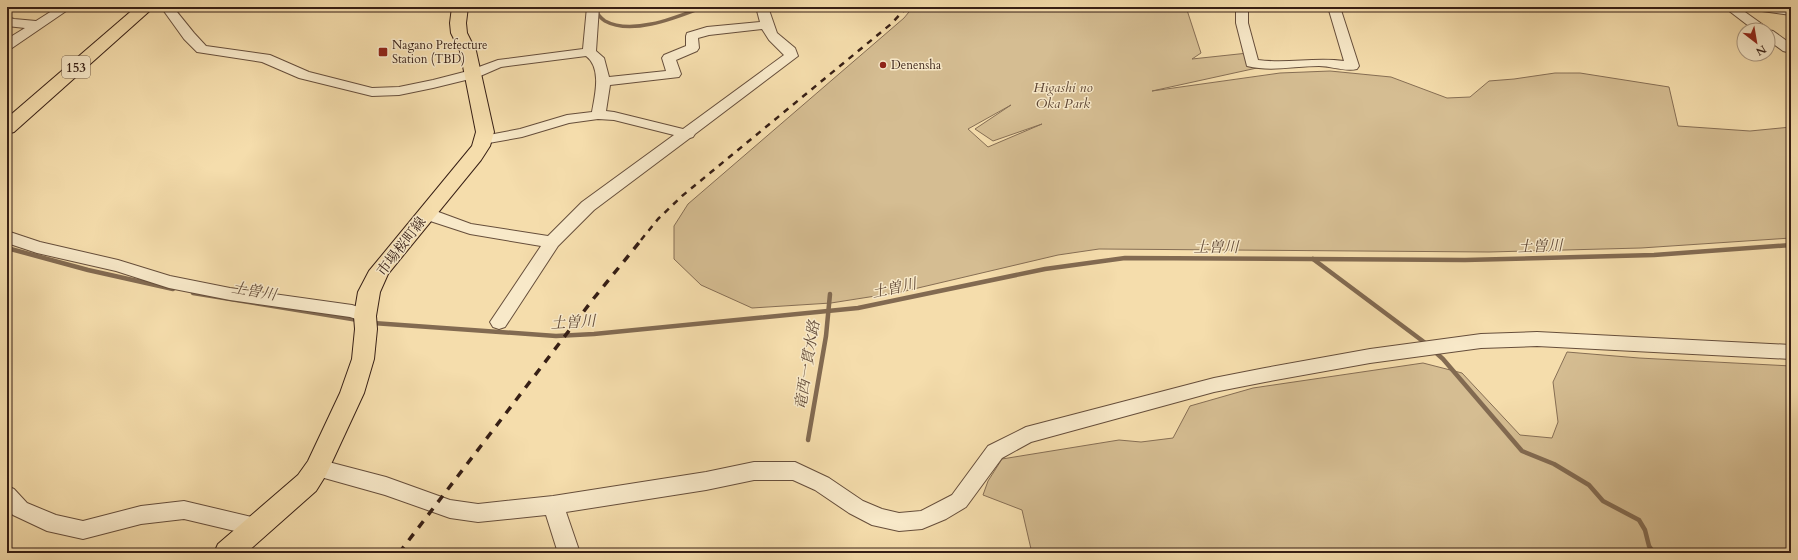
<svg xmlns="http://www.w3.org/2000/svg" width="1798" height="560" font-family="Cardo,'Noto Serif JP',serif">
  <rect width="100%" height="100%" fill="#f5ddac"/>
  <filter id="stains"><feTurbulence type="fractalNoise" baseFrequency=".005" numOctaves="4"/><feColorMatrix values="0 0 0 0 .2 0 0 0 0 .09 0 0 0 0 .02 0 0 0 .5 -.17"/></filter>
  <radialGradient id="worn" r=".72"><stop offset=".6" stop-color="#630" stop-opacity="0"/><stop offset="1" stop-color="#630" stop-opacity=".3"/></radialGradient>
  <g fill="#d5bd92" stroke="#866e54" fill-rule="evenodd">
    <path d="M 913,7 L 1186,7 L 1201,53 L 1192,59 L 1248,53 L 1252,63 L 1266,66 L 1152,91 L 1280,73 L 1330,71 L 1391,77 L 1447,98 L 1470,97 L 1489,81 L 1514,79 L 1555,73 L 1580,73 L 1669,87 L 1678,126 L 1750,131 L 1791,127 L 1791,238 L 1641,248 L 1489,252 L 1099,249 L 1058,255 L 901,292 L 831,303 L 752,308 L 701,285 L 674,259 L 674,226 L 688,204 L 904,18 ZM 1011,105 L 975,129 L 993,141 L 1042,124 L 988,147 L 968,129 Z"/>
    <polygon points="1567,352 1639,358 1791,366 1791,553 1034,553 1031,549 1022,510 983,495 988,481 1002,459 1119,440 1141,442 1173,438 1190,406 1253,388 1423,363 1462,373 1520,435 1552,438 1558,422 1553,382"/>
  </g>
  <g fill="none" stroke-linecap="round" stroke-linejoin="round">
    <path stroke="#826a51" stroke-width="3.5" d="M 593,7 C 596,12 600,18 605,21 C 632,36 677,17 703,7"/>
    <g stroke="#826a51" stroke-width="4.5">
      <polyline points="7,248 88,270 173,289"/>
      <polyline points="1313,259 1428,345"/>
      <polyline points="193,293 358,320"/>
      <polyline points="373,323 556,336 594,334 858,308 1045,269 1125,258 1465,260 1654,255 1791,245"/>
      <polyline points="1434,351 1443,359 1522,451 1554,464 1589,485 1603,501 1639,520 1645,530 1649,546 1654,553"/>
      <polyline points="808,440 826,336 830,294"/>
    </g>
    <g stroke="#664e3b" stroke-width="2">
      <g id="minor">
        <polygon points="58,7 72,7 12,48 7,49 7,39 25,28 7,26 7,17 14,19 36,21"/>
        <path d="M 161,7 L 173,7 L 194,33 L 206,46 L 270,55 L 309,72 L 372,88 L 399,87 L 433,80 L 468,71 L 498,60 L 583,49 L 587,7 L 599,7 L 596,51 L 604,58 L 609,77 L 666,71 L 662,58 L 664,55 L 686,46 L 686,36 L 687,33 L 707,27 L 760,22 L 756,7 L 768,7 L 777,33 L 795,48 L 798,56 L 695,134 L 693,137 L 690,138 L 594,210 L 558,246 L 505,327 L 499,329 L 493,327 L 490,322 L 541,246 L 470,234 L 421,218 L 419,214 L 421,210 L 427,209 L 433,210 L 471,224 L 548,236 L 582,202 L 674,135 L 614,120 L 598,119 L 569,123 L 522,137 L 483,144 L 478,143 L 476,140 L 478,137 L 520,129 L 567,115 L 592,112 C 595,95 602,68 586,56 L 501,67 L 478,77 L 433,88 L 399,95 L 372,96 L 299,78 L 262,62 L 197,52 L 184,39 ZM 762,29 L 769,40 L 784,55 L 683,129 L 614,112 L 606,111 L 610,85 L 679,77 L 681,74 L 676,60 L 697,51 L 699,48 L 698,38 L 709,35 Z"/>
        <path d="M 1236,7 L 1248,7 L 1248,23 L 1258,60 C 1287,64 1315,57 1344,61 L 1328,7 L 1340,7 L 1359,66 L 1357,69 C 1345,72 1331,66 1319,66 C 1295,66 1271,72 1247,66 L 1236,23 Z"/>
        <polygon points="1724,7 1738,7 1766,27 1768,30 1773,31 1791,44 1791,53 1783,51 1768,40 1768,30 1754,30"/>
        <polygon points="1756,7 1791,7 1791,15 1762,11 1758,10"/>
        <polygon points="7,231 40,242 118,260 170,276 230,288 352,305 371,311 374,316 371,321 365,322 350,317 230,300 169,288 116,271 37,253 7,243"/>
        <polygon points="1537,332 1791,345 1791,359 1537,346 1481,348 1370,363 1265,382 1214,392 1031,442 1002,458 966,507 946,519 922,529 899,531 872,525 849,513 815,490 793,480 754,480 706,490 566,512 580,553 558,553 546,515 478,522 450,518 385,495 310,474 307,468 310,462 317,459 386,477 450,500 478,504 553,496 706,472 754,462 795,462 829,478 863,501 882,509 899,513 921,511 952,495 988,446 1026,427 1214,378 1265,368 1370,349 1481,334"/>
        <polygon points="7,486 14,489 27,503 56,515 83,521 141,506 184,501 256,518 264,520 267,527 264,534 256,536 184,519 141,524 83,539 47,531 13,515 7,509"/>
      </g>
    </g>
    <g stroke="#371f15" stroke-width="2">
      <polygon id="major" points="452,7 468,7 466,23 467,33 476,51 494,132 490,146 481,160 388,274 380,292 376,316 377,329 374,359 364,393 326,475 316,491 246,553 214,553 218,544 298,475 308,461 340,393 352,359 355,329 354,316 358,292 369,271 472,146 476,132 460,51 451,33 450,23"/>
    </g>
    <g stroke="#371f15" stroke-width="2">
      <polygon id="highway" points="136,7 154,7 14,132 7,134 7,118"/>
    </g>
    <use href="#minor" fill="#f8e9c9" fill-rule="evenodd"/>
    <use href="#major" fill="#f5ddac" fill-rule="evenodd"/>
    <use href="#highway" fill="#f5ddac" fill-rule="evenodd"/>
    <polyline stroke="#371f15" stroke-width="2.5" stroke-dasharray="6 6" stroke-linecap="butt" points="641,240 658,219 682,196 891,24 907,7"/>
    <polyline stroke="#371f15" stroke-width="3.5" stroke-dasharray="8 8" stroke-linecap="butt" points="399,553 594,298 642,239"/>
  </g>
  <g fill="#8f2418" stroke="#f8e9c9" stroke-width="1.5">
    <rect x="378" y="47" width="10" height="10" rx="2"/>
    <circle cx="883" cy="65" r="4"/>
  </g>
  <g text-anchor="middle" stroke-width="3" stroke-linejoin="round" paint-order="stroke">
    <g font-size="12" fill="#371f15" stroke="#f8e9c9" text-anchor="start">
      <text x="392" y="49">Nagano Prefecture<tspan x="392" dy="14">Station (TBD)</tspan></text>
      <text x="891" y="69">Denensha</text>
    </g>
    <rect fill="#f8e9c9" stroke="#715c4b" stroke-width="1" x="62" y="56" width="28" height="22" rx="3"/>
    <g font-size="13" font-weight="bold" fill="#371f15">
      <text x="76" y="72">153</text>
    </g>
    <g font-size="14" font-style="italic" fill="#5e4634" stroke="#f8e9c9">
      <text x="1063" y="92">Higashi no<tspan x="1063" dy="16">Oka Park</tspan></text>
    </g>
    <g font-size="14" fill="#371f15" stroke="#f8e9c9">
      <text transform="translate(401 246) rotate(-52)" y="5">市場桜町線</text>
    </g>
    <g font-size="15" font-style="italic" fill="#634b38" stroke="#f8e9c9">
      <text transform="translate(1540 246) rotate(-2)" y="5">土曽川</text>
      <text x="1216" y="252">土曽川</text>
      <text transform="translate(894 288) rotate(-12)" y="5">土曽川</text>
      <text transform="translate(254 291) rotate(10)" y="5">土曽川</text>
      <text transform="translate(573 322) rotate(-3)" y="5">土曽川</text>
      <text transform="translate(807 365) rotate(-81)" y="5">竜西一貫水路</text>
    </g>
  </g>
  <rect width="1798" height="560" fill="none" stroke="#f5ddac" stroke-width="24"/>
  <rect x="8" y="8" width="1782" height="544" fill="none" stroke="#371f15" stroke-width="2"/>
  <rect x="12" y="12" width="1774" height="536" fill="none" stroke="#371f15"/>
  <g transform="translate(1756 42) rotate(149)"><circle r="19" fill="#f8e9c9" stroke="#ab9881"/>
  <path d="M0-3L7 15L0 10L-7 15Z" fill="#8f2418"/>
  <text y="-6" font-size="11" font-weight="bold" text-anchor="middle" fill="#371f15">N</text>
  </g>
  <rect width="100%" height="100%" filter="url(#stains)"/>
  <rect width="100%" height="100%" fill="url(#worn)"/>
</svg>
